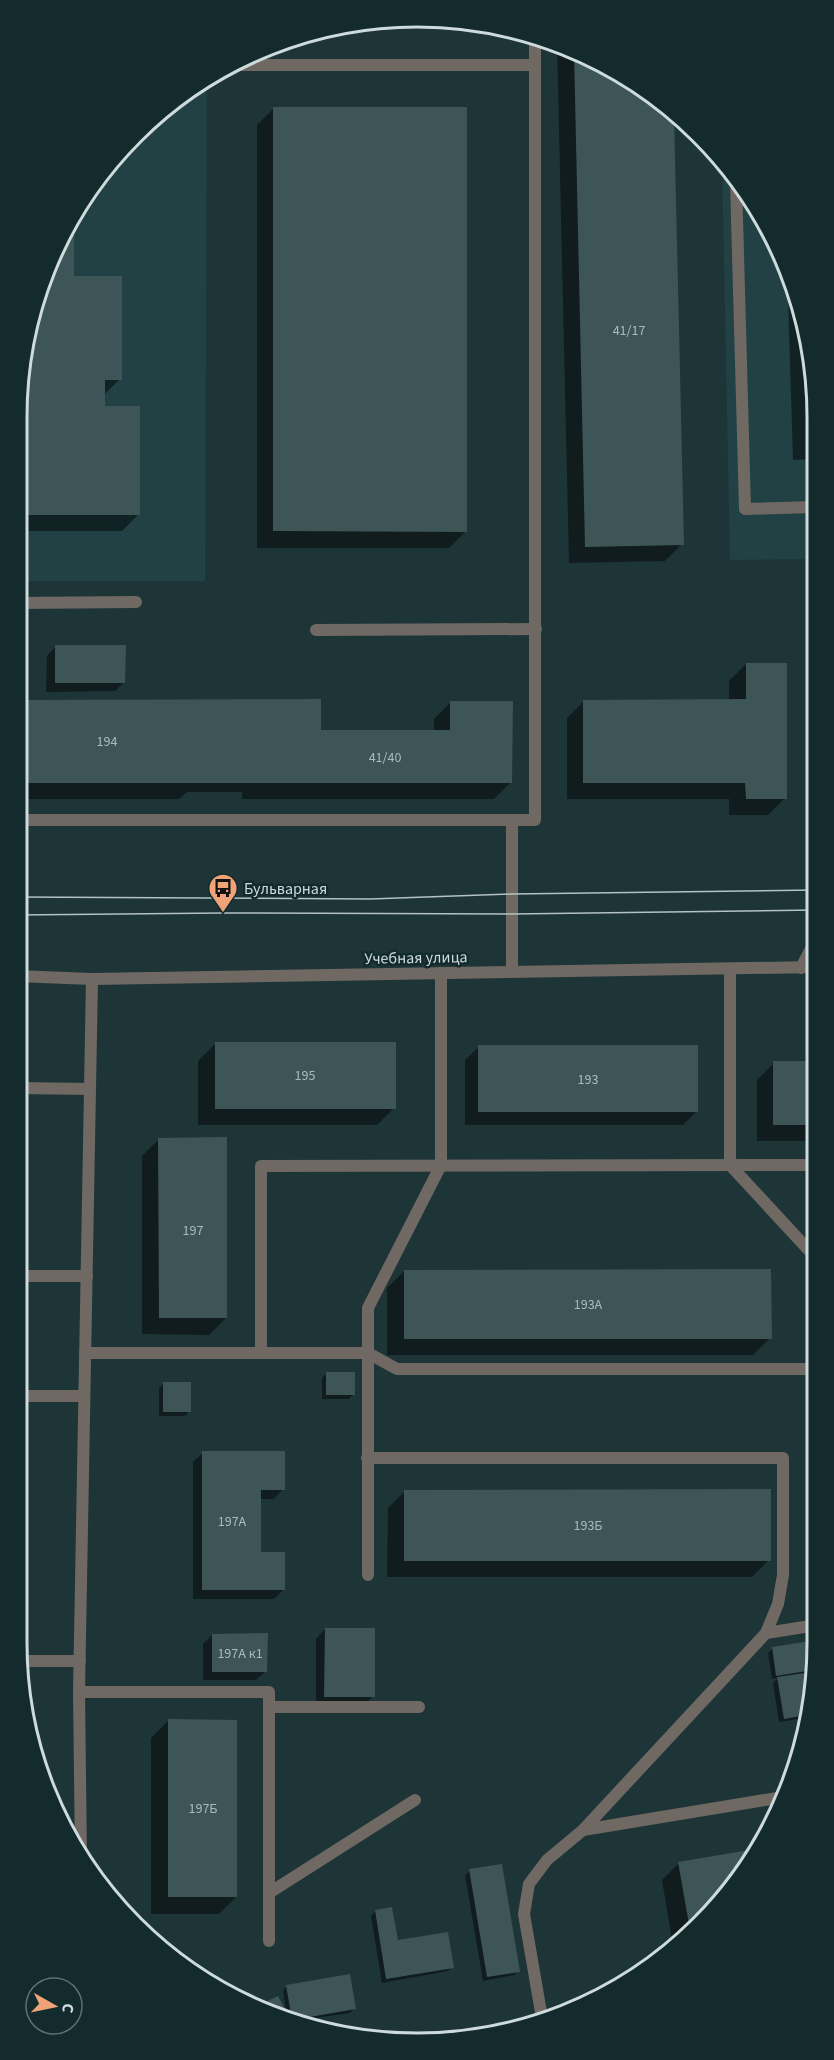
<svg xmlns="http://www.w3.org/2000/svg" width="834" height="2060" font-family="'Source Sans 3',sans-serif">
  <rect width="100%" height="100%" fill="#1e3537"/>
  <g fill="#214145">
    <polygon points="207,78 205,581 17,581 17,417 38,289 70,217 116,153 173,99"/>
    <polygon points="722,160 787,263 814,364 815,559 730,560"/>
  </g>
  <g fill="#0007">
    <polygon points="557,43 639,84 672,113 682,544 665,561 569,563"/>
    <polygon points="274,108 466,531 449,548 257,548 257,125"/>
    <polygon points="72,214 72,278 120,379 104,395 104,408 139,514 122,531 16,531 16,417 38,289"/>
    <polygon points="787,266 814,364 814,459 793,460"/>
    <polygon points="56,646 124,682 115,691 46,692 47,656"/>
    <polygon points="746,664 785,798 768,815 729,815 729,799 567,799 567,718 584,701 729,701 729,681"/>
    <polygon points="16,701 320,732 434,732 434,719 451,702 511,782 494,799 242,799 242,792 187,792 179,799 16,799"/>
    <polygon points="215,1044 394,1108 377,1125 198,1125 198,1061"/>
    <polygon points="479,1047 697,1111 683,1125 465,1125 465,1060"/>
    <polygon points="774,1063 816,1063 816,1141 757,1141 757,1080"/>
    <polygon points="159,1139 226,1318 209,1335 142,1334 142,1156"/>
    <polygon points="404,1271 770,1338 753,1355 387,1355 387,1288"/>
    <polygon points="326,1374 353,1394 349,1399 322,1399 322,1378"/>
    <polygon points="164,1383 189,1411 185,1416 159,1416 159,1388"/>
    <polygon points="203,1453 283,1489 274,1499 259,1499 260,1553 283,1590 274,1599 193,1599 193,1462"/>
    <polygon points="405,1491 769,1560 752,1577 387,1577 388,1508"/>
    <polygon points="325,1629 373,1696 364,1706 316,1705 316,1639"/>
    <polygon points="212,1635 266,1671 256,1680 203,1680 203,1644"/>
    <polygon points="817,1641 813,1673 811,1673 812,1679 805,1718 779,1722 773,1683 778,1678 772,1679 768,1653 773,1648"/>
    <polygon points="168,1721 236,1897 219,1914 151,1914 151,1738"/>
    <polygon points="679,1863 735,1887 681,1944 673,1946 662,1880"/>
    <polygon points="470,1871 518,1971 514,1975 483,1981 465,1875"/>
    <polygon points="376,1911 397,1942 453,1967 448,1971 382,1983 371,1916"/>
    <polygon points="287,1986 354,2008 350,2013 288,2022 283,1991"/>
  </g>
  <g fill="#3d5557">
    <polygon points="574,51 639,84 674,114 684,545 585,547"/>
    <polygon points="273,107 467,107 467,532 273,531"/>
    <polygon points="74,212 74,276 122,276 122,380 105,380 105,406 140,406 140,515 16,515 16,417 18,406 21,406 21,390 38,289 43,276 49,276 49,265"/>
    <polygon points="806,339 814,364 814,443 809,443"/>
    <polygon points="55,645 126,645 125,683 55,683"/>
    <polygon points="746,663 787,663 787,799 746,799 745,783 583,783 583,700 746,699"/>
    <polygon points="321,699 321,730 450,730 450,701 513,701 512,783 16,783 16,700"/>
    <rect x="215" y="1042" width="181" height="67"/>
    <rect x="478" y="1045" width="220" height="67"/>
    <rect x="773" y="1061" width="43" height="64"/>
    <polygon points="227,1137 227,1318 159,1318 158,1138"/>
    <polygon points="771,1269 772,1339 404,1339 404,1270"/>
    <rect x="326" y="1372" width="29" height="23"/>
    <rect x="163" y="1382" width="28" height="30"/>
    <polygon points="202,1451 285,1451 285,1490 261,1490 261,1552 285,1552 285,1590 202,1590"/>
    <polygon points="771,1489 771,1561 404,1561 404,1490"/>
    <polygon points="325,1628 375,1628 375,1697 324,1697"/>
    <polygon points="268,1633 267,1672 212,1672 212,1634"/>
    <polygon points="817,1640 813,1670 776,1676 772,1647"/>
    <polygon points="812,1672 806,1715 784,1719 777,1677"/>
    <polygon points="168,1719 237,1720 237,1897 168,1897"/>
    <polygon points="755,1849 735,1887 695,1929 690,1930 678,1862"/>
    <polygon points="502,1864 520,1972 487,1977 469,1869"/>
    <polygon points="392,1907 398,1940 448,1932 454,1968 386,1979 375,1910"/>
    <polygon points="350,1974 356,2009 292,2020 286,1985"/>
    <polygon points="278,1996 286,2011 275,2016 255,2007"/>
  </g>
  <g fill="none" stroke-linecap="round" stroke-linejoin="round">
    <g stroke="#706863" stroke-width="12">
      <polyline points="237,65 535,65"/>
      <polyline points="736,181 745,509 814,507"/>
      <polyline points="16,603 136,602"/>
      <polyline points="316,630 536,629"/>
      <polyline points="16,820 535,820 535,35"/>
      <polyline points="801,968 816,939"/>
      <polyline points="730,969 730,1165 816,1258"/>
      <polyline points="512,972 512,820"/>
      <polyline points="19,1088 90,1089"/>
      <polyline points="19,1276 87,1276"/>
      <polyline points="85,1353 368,1353 397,1369 817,1369"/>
      <polyline points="261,1353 261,1166 816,1165"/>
      <polyline points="16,1396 84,1396"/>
      <polyline points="19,1396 19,1027"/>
      <polyline points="367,1458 783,1458 783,1575 778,1604 766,1633 583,1830 547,1860 529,1884 524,1914 542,2018"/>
      <polyline points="368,1575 368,1308 441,1165 441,973"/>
      <polyline points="766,1633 817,1625"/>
      <polyline points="19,1661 80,1661"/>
      <polyline points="79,1692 269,1692 269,1941"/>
      <polyline points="269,1707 419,1707"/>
      <polyline points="583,1830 783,1797"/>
      <polyline points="269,1893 415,1800"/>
    </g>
    <g stroke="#706863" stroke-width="12">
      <polyline points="16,976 92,979 816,967"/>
      <polyline points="81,1859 79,1692 92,979"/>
    </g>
    <polyline stroke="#94867f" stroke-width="12" points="459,2037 516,2028"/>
    <g stroke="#b3c2c4" stroke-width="1.5">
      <polyline points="16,897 370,899 512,894 815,890"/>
      <polyline points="16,915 223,913 512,914 816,910"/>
    </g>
  </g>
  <defs>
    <g id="bus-pin" transform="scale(1.5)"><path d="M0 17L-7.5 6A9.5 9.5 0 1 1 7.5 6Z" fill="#efa376" stroke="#142b2d"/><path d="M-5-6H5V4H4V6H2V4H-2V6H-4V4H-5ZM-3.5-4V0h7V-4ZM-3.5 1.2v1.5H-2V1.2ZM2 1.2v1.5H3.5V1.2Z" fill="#111"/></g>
  </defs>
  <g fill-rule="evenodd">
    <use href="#bus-pin" x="223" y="888"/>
  </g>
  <g text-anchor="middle" stroke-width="5" stroke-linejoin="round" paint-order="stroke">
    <g font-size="14" fill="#aababc">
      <text x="629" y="335">41/17</text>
      <text x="107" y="746">194</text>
      <text x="385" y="762">41/40</text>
      <text x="305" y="1080">195</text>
      <text x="588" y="1084">193</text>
      <text x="193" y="1235">197</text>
      <text x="588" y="1309">193А</text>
      <text x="232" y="1526">197А</text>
      <text x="588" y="1530">193Б</text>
      <text x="240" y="1658">197А к1</text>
      <text x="203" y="1813">197Б</text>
    </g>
    <g font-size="16" fill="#cedbdd" stroke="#142b2d" text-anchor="start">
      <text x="244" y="894">Бульварная</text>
    </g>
    <g font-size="16" fill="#cedbdd" stroke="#142b2d">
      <text transform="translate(416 957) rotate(-1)" y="6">Учебная улица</text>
    </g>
  </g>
  <path d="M0 0H834V2060H0ZM417 27H417A390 390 0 0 1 807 417V1643A390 390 0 0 1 417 2033H417A390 390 0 0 1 27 1643V417A390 390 0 0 1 417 27Z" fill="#142b2d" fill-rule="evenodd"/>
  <path fill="none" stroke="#cedbdd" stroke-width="3" d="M417 27H417A390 390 0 0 1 807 417V1643A390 390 0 0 1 417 2033H417A390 390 0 0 1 27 1643V417A390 390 0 0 1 417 27Z"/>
  <g transform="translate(54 2006) rotate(99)"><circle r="28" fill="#142b2d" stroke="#5e7173" stroke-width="1.5"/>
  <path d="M0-4.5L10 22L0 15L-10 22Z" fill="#efa376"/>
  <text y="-9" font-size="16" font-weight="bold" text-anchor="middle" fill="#cedbdd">С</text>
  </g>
</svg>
